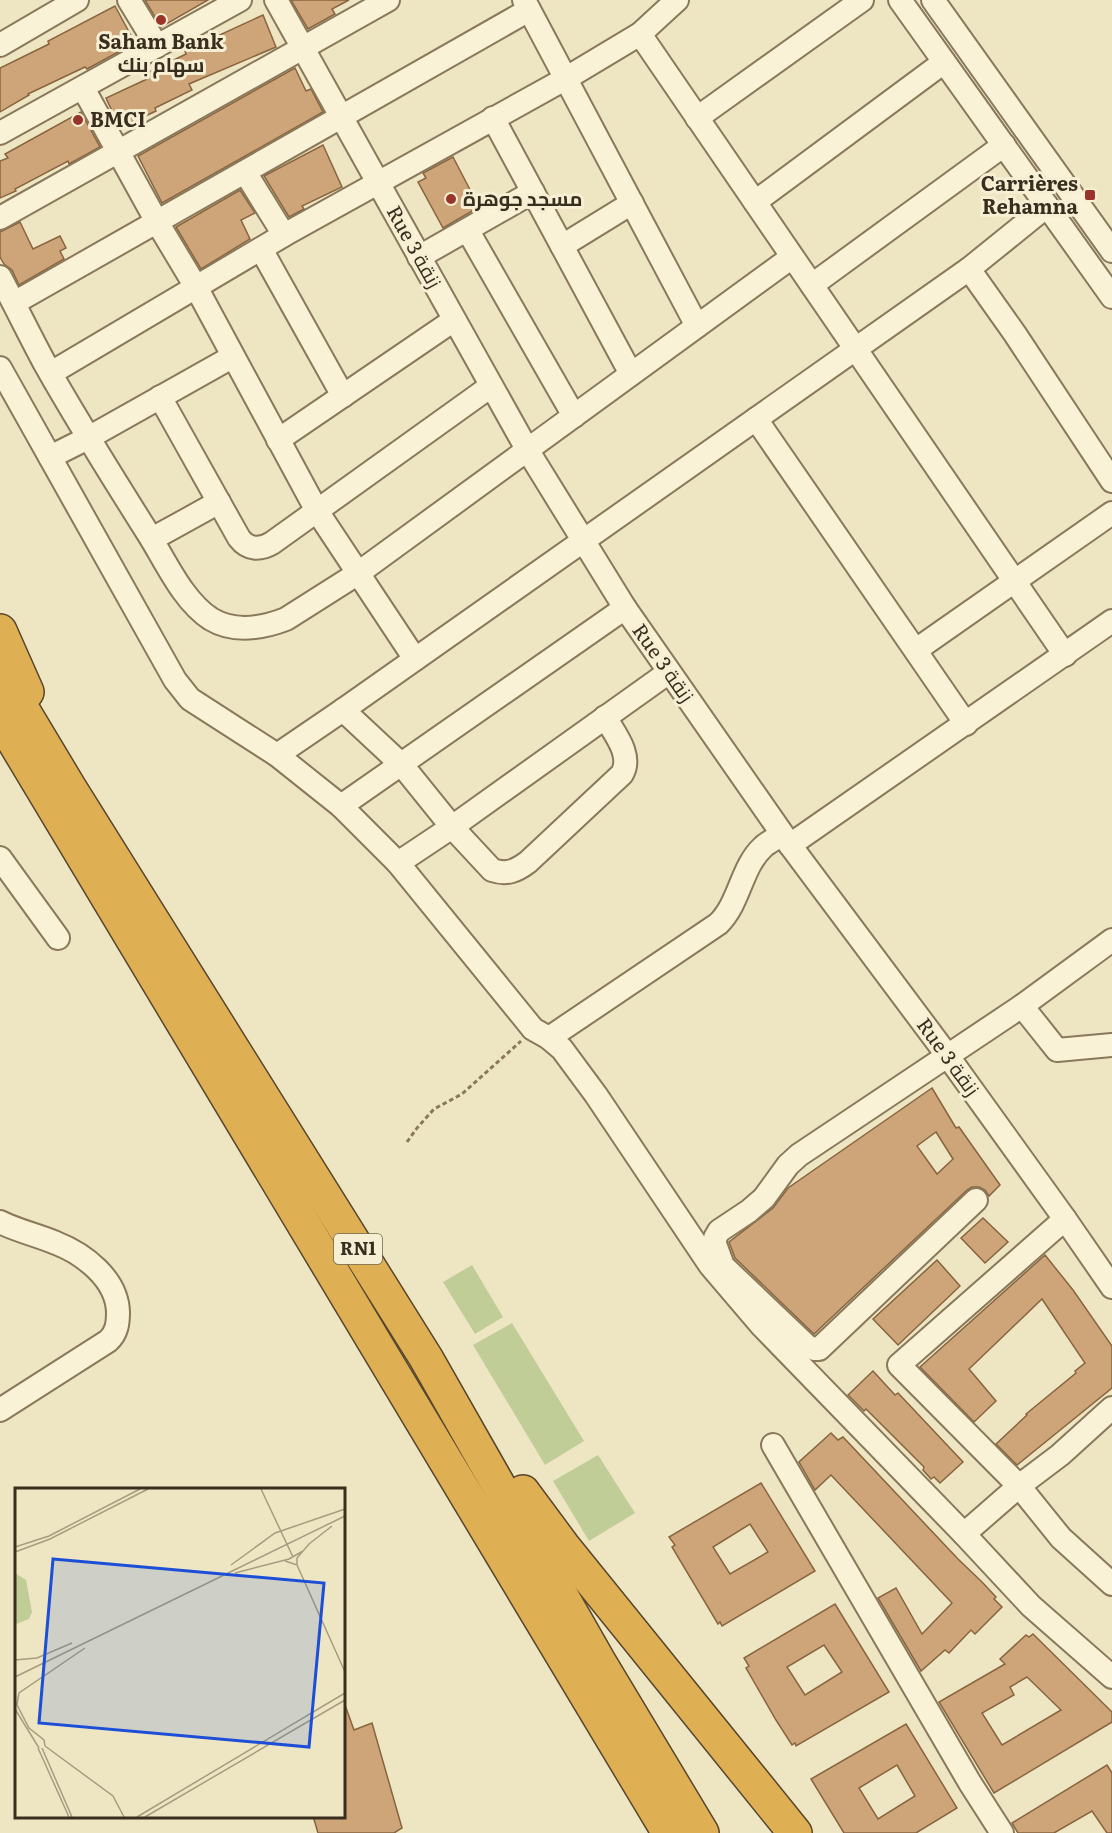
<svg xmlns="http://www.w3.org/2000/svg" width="1112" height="1833" font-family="Literata,Cairo,serif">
  <rect width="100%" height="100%" fill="#eee6c3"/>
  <g fill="#c1cd97">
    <polygon points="472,1265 503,1317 475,1334 443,1282"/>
    <polygon points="512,1323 584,1441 545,1465 473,1345"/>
    <polygon points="598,1455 635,1513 589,1541 553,1481"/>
  </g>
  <g fill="#cda579" stroke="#88643f" stroke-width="1.5" fill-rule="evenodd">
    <polygon points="145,0 208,0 161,27"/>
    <polygon points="291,0 349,0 332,9 335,14 308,29"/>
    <polygon points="115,6 135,43 87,69 85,67 28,94 29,95 0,112 0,68 49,44 48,41"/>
    <polygon points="263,15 276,47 189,84 192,90 155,108 156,111 120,128 106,98 147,79 145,74 186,54 185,51"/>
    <polygon points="295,68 306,91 311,89 323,112 162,203 138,156"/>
    <polygon points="81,112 100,147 69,164 68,161 15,189 16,191 0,198 0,161 8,158 5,154"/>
    <polygon points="323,145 342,187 302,206 304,209 289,217 264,176"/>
    <polygon points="453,157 479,207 443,228 418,182 426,178 423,173"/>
    <polygon points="240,190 255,213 241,220 250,239 201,269 176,227"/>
    <polygon points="20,222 33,249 60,236 66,248 60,251 64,259 19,285 12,270 4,264 0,257 0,232"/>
    <path d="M 932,1088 L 956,1128 L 959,1127 L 1000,1185 L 989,1196 L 985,1190 L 979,1187 L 972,1187 L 967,1190 L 814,1334 L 735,1258 L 729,1242 L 773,1208 L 788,1188 ZM 936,1132 L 953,1159 L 937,1174 L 917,1146 Z"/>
    <polygon points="983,1218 1008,1242 985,1263 961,1238"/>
    <polygon points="1045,1255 1073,1290 1112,1346 1112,1388 1017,1465 996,1444 1027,1415 1026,1414 1076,1373 1075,1371 1085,1363 1042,1299 969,1369 996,1401 974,1422 920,1367"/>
    <polygon points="937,1260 960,1286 898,1345 873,1319"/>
    <polygon points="873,1371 895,1395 898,1393 963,1462 940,1483 934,1477 931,1479 923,1470 924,1467 866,1409 864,1411 848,1395"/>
    <polygon points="831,1433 838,1440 843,1437 958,1559 982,1582 996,1597 994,1599 1002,1607 975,1634 971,1630 949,1653 945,1650 921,1671 878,1598 896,1588 922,1634 952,1603 831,1475 815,1490 799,1462"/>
    <path d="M 761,1483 L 815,1571 L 722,1626 L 720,1622 L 718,1624 L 672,1547 L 675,1545 L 669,1537 ZM 750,1524 L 768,1552 L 730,1574 L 713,1547 Z"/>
    <path d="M 835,1604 L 889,1692 L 796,1746 L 795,1743 L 792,1745 L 776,1720 L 746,1668 L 749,1666 L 744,1658 ZM 824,1645 L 842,1672 L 805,1695 L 787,1667 Z"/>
    <path d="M 1033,1634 L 1112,1712 L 1112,1722 L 994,1793 L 939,1702 L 1005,1664 L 1000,1659 L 1026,1635 L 1029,1637 ZM 1027,1677 L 1061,1710 L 1002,1745 L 982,1713 L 1014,1695 L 1010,1687 Z"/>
    <polygon points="345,1705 354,1730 372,1723 402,1828 394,1833 318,1833 313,1816 344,1816"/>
    <path d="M 906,1724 L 957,1808 L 916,1833 L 844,1833 L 811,1779 ZM 897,1765 L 915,1796 L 878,1819 L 859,1788 Z"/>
    <polygon points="1107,1765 1112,1773 1112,1833 1107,1833 1092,1811 1054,1833 1018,1833 1012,1823"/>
  </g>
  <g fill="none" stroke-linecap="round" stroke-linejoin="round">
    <g stroke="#89785a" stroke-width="26">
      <g id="minor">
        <polyline points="129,0 157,46"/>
        <polyline points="276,0 528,451 625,608 790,845 947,1055 1065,1219 1112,1287"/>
        <polyline points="524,0 697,326"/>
        <polyline points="900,0 1112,297"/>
        <polyline points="933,0 1112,251"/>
        <polyline points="640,34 1065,655"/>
        <polyline points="0,45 77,0"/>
        <polyline points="83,88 157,222 196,287 317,511 415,659"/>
        <polyline points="493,118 631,374"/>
        <polyline points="697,118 862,0"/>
        <polyline points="0,133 240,0"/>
        <polyline points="245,172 284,235"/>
        <polyline points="755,202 944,62"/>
        <polyline points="0,218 388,0"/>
        <polyline points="468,231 574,416"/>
        <polyline points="562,246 632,203"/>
        <polyline points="261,249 343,396"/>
        <polyline points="419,257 533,192"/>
        <polyline points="969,269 1015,334 1112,481"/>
        <path d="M 0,277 C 15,305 29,334 44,362 C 77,421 113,478 149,535 C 166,562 183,601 211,619 C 234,633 263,628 286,619 L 357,574 L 792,257"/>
        <polyline points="812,285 1004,145"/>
        <polyline points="14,303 529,10"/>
        <polyline points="0,368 175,680 190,699 277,755 341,806 398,863 533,1029 549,1038 562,1049 596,1095 710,1265 762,1326 964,1534 1031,1606 1112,1677"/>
        <polyline points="51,373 284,235 565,79 640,34 677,0"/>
        <path d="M 160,397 L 239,538 C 248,550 260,550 272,543 L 491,386"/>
        <polyline points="756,419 966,724"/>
        <polyline points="278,440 454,320"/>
        <polyline points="50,457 88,438 232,357"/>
        <polyline points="152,539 219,502"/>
        <polyline points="916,650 1112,513"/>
        <path d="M 343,710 L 402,765 L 452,827 L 492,870 C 507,875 516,871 528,862 L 622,774 C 633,755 614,733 605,717"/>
        <polyline points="277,755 343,710 969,269 1047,206"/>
        <polyline points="341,806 625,608"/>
        <polyline points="790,845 1112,621"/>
        <polyline points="0,858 58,938"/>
        <polyline points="398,863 452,827 669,672"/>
        <polyline points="1022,1006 1057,1050 1112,1045"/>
        <path d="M 549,1038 L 718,924 C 740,903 741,867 763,847 C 768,842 776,839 782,834"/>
        <polyline points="976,1200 819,1349 814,1349 807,1346 723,1266 715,1244 715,1238 719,1231 749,1211 764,1198 788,1165 799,1155 1022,1006 1112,940"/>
        <polyline points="1065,1219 899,1365 1019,1486 1061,1538 1112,1584"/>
        <path d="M 0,1222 C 18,1231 37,1235 56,1243 C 84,1254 117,1279 118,1312 C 118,1323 117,1333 108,1341 L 0,1410"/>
        <polyline points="773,1445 970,1783 1002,1833"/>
        <polyline points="964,1534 1019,1486 1060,1455 1112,1408"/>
      </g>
    </g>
    <g stroke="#57452e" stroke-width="36">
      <g id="highway">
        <polyline points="0,631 27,692"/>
        <polyline points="0,672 69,787 426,1358 598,1660 702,1833"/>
        <polyline points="0,718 669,1833"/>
        <polyline points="523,1492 563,1546 795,1833"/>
      </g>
    </g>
    <polyline stroke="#89785a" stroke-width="3" stroke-dasharray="4.5 3" stroke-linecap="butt" points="407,1142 417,1128 434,1109 462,1094 521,1041"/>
    <use href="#minor" stroke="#f9f2d7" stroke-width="22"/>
    <use href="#highway" stroke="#deb053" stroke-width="33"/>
  </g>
  <g fill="#983429" stroke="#f6efd3" stroke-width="2">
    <circle cx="161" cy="20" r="6"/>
    <circle cx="78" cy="120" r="6"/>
    <rect x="1084" y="189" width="12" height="12" rx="3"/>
    <circle cx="451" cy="199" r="6"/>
  </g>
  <g text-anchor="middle" stroke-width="6" stroke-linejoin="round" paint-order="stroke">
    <rect fill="#f6efd3" stroke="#726854" stroke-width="1.5" x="334" y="1234" width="48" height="30" rx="4.5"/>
    <g font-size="18" font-weight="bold" fill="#392e1e">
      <text x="358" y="1255">RN1</text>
    </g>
    <g font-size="20" font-weight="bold" fill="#392e1e" stroke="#f6efd3" text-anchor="start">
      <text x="161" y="49" text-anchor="middle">Saham Bank<tspan x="161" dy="23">سهام بنك</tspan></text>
      <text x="90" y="127">BMCI</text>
      <text x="1078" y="191" text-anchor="end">Carrières<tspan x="1078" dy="23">Rehamna</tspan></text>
      <text x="463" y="206">مسجد جوهرة</text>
    </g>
    <g font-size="20" fill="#392e1e" stroke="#f6efd3">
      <text transform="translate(414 247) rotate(61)" y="7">Rue 3 زنقة</text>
      <text transform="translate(663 663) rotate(55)" y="7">Rue 3 زنقة</text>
      <text transform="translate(948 1057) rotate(54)" y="7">Rue 3 زنقة</text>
    </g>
  </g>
  <g transform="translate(15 1488)">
    <rect width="330" height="330" fill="#eee6c3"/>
    <path d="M 0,85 L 11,92 L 17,124 L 14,131 L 1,136 Z" fill="#c1cd97"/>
    <path fill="none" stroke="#a69c81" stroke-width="1.5" d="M 246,1 L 278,69M 0,59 L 34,48 L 125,1M 0,64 L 35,51 L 133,1M 270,73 L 282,77 L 282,70 L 294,56 L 317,38M 216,77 L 260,45 L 330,21M 282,77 L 330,184M 220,85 L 274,71 L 288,63M 0,172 L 22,170 L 57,155M 0,189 L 330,28M 1,215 L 14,240 L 29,252 L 30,258M 2,216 L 4,205 L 70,160M 0,221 L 24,260M 30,258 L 98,308 L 109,329M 23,260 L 54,329M 27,260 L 57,329M 122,329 L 330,205M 130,329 L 330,212"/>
    <path fill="#1d4ed8" fill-opacity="0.15" stroke="#1d4ed8" stroke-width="3" d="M 38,71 L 309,95 L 294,259 L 24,235 Z"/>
    <rect width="330" height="330" fill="none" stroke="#392e1e" stroke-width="3"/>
  </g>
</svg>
